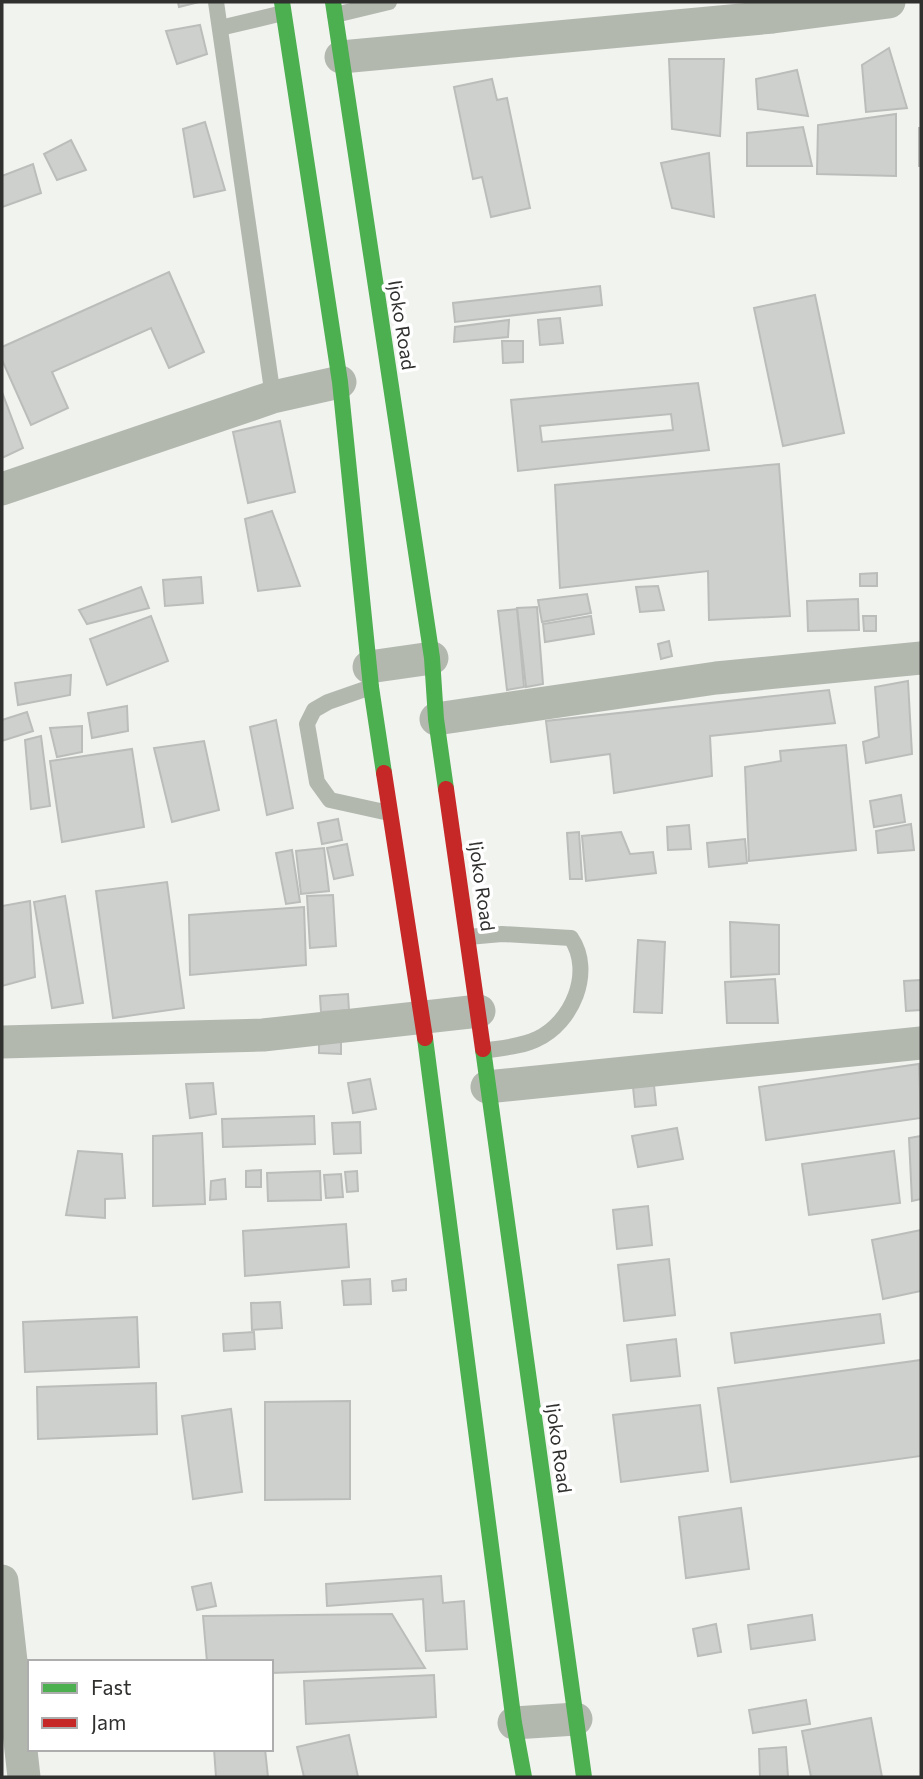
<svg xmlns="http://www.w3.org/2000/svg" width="923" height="1779" font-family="Commissioner,sans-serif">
  <rect width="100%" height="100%" fill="#f1f3ef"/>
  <g fill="#ced0cd" stroke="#bbbdba" stroke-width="2" fill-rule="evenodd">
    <polygon points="178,2 199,2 179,7"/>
    <polygon points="200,25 207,54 177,64 166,31"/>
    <polygon points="889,48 907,108 866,112 862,65"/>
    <polygon points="669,59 724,59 720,136 672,129"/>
    <polygon points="797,70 808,116 758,109 756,79"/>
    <polygon points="492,79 497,100 507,98 530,208 491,217 482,177 473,179 454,87"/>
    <polygon points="896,114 896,176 817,174 818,125"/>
    <polygon points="205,122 225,190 194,197 183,129"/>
    <polygon points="803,127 812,166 747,166 747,133"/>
    <rect x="919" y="128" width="2" height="38"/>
    <polygon points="71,140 86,170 57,180 44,154"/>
    <polygon points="709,153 714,217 672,208 661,163"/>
    <polygon points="33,164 41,193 2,207 2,176"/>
    <polygon points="169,272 204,352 169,368 151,328 52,372 68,408 31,425 2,360 2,347"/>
    <polygon points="600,286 602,305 455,322 453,303"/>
    <polygon points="815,295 844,433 783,446 754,308"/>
    <polygon points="560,318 563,343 540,345 538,320"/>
    <polygon points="509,320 508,337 454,342 455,327"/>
    <polygon points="502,341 523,341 523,362 503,363"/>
    <path d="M 698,383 L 709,450 L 518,471 L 511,400 ZM 671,414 L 673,430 L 542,442 L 540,426 Z"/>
    <polygon points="2,392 23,448 2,458"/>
    <polygon points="280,421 295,492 248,503 233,432"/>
    <polygon points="779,464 790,616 709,620 708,571 560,588 555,485"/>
    <polygon points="272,511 300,586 258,591 245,519"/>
    <polygon points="877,573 877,586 860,586 860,574"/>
    <polygon points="201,577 203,603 165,606 163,580"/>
    <polygon points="658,586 664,610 640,612 636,587"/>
    <polygon points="141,587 149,608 87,624 79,610"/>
    <polygon points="587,594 591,613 542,622 538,600"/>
    <polygon points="858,599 859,630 808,631 807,601"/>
    <polygon points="537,607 543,684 526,687 517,608"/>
    <polygon points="517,609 524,687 507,690 498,611"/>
    <polygon points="151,616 168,661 107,685 90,639"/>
    <polygon points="591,616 594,634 545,642 543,624"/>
    <polygon points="863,616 876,616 876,631 864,631"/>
    <polygon points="669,641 672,656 661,659 658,644"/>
    <polygon points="71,675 70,695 18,705 15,683"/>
    <polygon points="908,681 912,754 866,763 863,742 879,737 875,687"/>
    <polygon points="829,690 835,723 710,736 712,776 614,793 610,754 551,762 546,721"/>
    <polygon points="127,706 128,731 92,738 88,713"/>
    <polygon points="27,712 33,731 2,741 2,720"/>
    <polygon points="276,720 293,808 267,815 250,727"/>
    <polygon points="82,726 82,752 57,757 50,728"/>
    <polygon points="41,736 50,806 31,809 25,740"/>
    <polygon points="204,741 219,810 172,822 154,748"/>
    <polygon points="846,745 856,850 749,861 745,767 781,761 780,751"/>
    <polygon points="132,749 144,827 62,842 50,761"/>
    <polygon points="901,795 905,822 874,827 870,801"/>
    <polygon points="338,819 342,840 322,844 318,823"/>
    <polygon points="911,824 914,850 878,853 876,831"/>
    <polygon points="689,825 691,849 668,850 667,827"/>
    <polygon points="579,832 582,879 570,879 567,833"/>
    <polygon points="621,832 630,854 653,852 656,873 586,881 582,836"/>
    <polygon points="745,839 747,863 709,867 707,843"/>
    <polygon points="347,844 353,875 334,879 327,848"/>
    <polygon points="324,848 329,891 301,894 296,851"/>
    <polygon points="292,850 300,902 286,904 276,853"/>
    <polygon points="167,882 184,1008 113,1018 96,891"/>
    <polygon points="333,895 336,946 310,948 307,896"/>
    <polygon points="65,896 83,1003 52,1008 34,902"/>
    <polygon points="30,901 35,977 2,986 2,906"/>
    <polygon points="304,907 306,965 190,975 189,915"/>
    <polygon points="730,922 779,925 779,974 731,977"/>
    <polygon points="638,940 665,942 662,1013 634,1012"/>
    <polygon points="775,979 778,1023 727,1023 725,982"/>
    <polygon points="921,980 921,1010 906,1011 904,981"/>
    <polygon points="348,994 349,1010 321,1012 320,996"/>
    <polygon points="319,1037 341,1037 341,1054 319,1053"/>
    <polygon points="919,1064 921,1118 766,1140 759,1087"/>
    <polygon points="370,1079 376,1109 353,1113 348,1083"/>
    <polygon points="213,1083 216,1114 190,1118 186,1084"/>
    <polygon points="654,1085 656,1105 635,1107 633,1087"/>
    <polygon points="314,1116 315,1144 223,1147 222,1119"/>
    <polygon points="360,1122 361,1153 334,1154 332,1123"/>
    <polygon points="677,1128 683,1159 638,1167 632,1136"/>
    <polygon points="202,1133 205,1204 153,1206 153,1136"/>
    <polygon points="921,1136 921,1199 912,1201 909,1138"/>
    <polygon points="78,1151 122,1154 125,1198 105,1199 105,1218 66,1215"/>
    <polygon points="894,1151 900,1203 809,1215 802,1164"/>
    <polygon points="261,1170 261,1187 246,1187 246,1171"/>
    <polygon points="320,1171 321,1200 268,1201 267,1173"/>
    <polygon points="357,1171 358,1191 347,1192 345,1172"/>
    <polygon points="341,1174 343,1197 326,1198 324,1175"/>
    <polygon points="225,1179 226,1199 210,1200 211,1181"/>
    <polygon points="648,1206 652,1245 617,1249 613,1210"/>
    <polygon points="346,1224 349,1267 245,1276 243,1231"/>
    <polygon points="921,1230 921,1291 883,1299 872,1240"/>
    <polygon points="669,1259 675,1315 624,1321 618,1265"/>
    <polygon points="370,1279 371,1304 344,1305 342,1281"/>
    <polygon points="406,1279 406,1290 393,1291 392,1281"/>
    <polygon points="280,1302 282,1328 252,1330 251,1303"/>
    <polygon points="880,1314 884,1343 735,1363 731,1333"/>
    <polygon points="137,1317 139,1367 25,1372 23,1322"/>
    <polygon points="254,1332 255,1349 224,1351 223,1334"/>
    <polygon points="676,1339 680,1376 631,1381 627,1345"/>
    <polygon points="921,1360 921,1456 731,1482 718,1388"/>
    <polygon points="156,1383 157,1434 38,1439 37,1387"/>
    <polygon points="350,1401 350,1499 265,1500 265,1402"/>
    <polygon points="700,1405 708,1471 621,1482 613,1415"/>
    <polygon points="231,1409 242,1492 193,1499 182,1416"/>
    <polygon points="741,1508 749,1569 686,1578 679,1517"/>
    <polygon points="441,1576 443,1603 464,1601 467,1649 426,1651 423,1599 327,1606 326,1584"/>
    <polygon points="211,1583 216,1606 197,1610 192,1587"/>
    <polygon points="392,1614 425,1668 271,1673 271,1662 207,1662 203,1616"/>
    <polygon points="812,1615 815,1640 751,1649 748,1625"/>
    <polygon points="716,1624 721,1652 698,1656 693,1629"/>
    <polygon points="434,1675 436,1717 306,1724 304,1681"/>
    <polygon points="806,1700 810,1724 753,1733 749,1710"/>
    <polygon points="871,1718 882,1777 811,1777 802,1731"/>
    <polygon points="349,1735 358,1777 304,1777 297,1747"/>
    <polygon points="786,1747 788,1777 760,1777 759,1749"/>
    <polygon points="214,1749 265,1749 268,1777 216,1777"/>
  </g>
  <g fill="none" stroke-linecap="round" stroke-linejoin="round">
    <g stroke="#b3b8af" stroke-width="16">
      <polyline points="216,2 273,397"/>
      <polyline points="335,15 389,2"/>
      <polyline points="220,28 283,13"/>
      <polyline points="371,687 328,702 314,710 307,724 317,782 330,800 389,813"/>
      <path d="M 468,937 L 502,934 L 571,938 C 594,972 572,1023 537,1039 C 521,1047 500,1048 483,1051"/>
    </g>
    <g stroke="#b3b8af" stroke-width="33">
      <polyline points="341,57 773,17 889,2"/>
      <polyline points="2,489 273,397 340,382"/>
      <polyline points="369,667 432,658"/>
      <polyline points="436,719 716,678 921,658"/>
      <polyline points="2,1042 263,1035 479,1011"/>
      <polyline points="487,1087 921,1043"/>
      <polyline points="2,1581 24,1777"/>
      <polyline points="514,1723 576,1719"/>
    </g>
    <g stroke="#4caf50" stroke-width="16">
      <polyline points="282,2 340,382 371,687 384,773"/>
      <polyline points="333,2 432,658 436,719 446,789"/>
      <polyline points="425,1038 514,1723 524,1777"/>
      <polyline points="483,1049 584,1777"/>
    </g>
    <g stroke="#c62828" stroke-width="16">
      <polyline points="384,773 425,1038"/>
      <polyline points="446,789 483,1049"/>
    </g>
  </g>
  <g text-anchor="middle" stroke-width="7" stroke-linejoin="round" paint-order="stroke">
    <g font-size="19" fill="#30312f" stroke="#fff">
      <text transform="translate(402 325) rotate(81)" y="7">Ijoko Road</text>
      <text transform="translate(482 886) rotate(82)" y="7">Ijoko Road</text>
      <text transform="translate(559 1448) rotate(82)" y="7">Ijoko Road</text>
    </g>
  </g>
  <rect width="923" height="1779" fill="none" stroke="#30312f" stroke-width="7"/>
  <rect x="28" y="1660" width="245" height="91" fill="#ffffff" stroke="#acadac" stroke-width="2"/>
  <rect x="42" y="1683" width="35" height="10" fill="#4caf50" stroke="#acadac" stroke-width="2"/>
  <text x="91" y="1695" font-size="21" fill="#30312f">Fast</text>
  <rect x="42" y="1718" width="35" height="10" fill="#c62828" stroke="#acadac" stroke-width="2"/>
  <text x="91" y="1730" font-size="21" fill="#30312f">Jam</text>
</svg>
